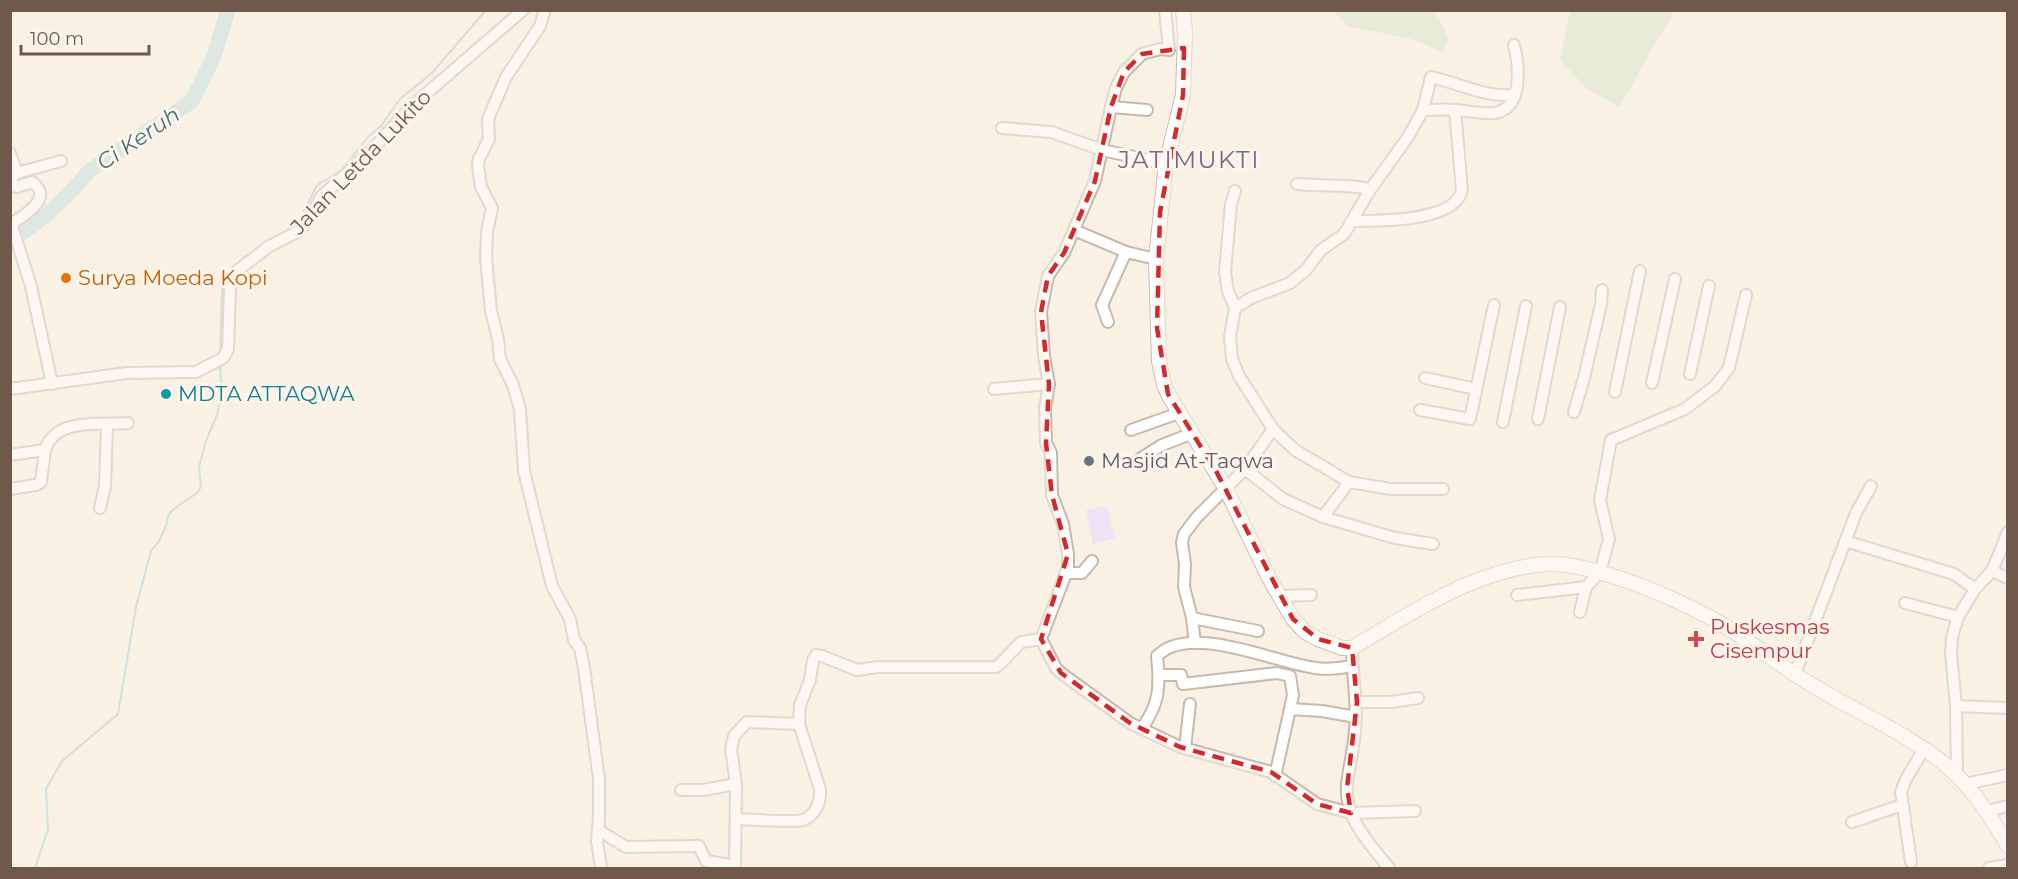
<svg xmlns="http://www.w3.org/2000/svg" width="2018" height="879" font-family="Montserrat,sans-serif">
  <rect width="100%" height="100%" fill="#faf1e5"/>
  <polygon fill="#eee2f6" points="1107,506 1115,538 1093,544 1086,510"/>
  <g fill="#d3e5c5">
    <polygon points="1334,11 1431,11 1440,20 1448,38 1442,52 1408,38 1347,26"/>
    <polygon points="1570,11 1673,11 1671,17 1619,107 1587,89 1560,60"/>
  </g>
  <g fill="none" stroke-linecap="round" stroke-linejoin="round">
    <g stroke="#a3ccd2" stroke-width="2">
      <polyline points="297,226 317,185 341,171 367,138 381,126 400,99 432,73 486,10"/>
      <polyline points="237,265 243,258 256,250"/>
      <polyline points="220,356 222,290 232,272"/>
      <polyline points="35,868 48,829 46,789 62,761 118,714 136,607 151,551 160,540 167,523 168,515 175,508 197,493 201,487 199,467 206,441 217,415 222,392 220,365"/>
    </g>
    <path stroke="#bcdde1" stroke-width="15" d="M 10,239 C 35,229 72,192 89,171 L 192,101 L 214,56 L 228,10"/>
    <g stroke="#cab8ac" stroke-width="14">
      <g id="street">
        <polyline points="545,10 540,26 506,77 488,119 489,139 479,159 478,165 481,187 492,208 487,232 486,258 491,311 498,339 500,359 513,385 520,409 524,471 552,586 570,619 574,640 580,648 584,668 599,779 599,818 597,841 601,868"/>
        <polyline points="1165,10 1169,50 1160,49 1142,54 1124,72 1116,88 1111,107 1095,181 1064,253 1048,276 1041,312 1044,356 1049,384 1045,408 1046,443 1051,453 1052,495 1063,524 1068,554 1068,568 1041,639 1056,668 1061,673 1130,723 1180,747 1271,772 1317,804 1351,813 1415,811"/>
        <polyline points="1111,107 1147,110"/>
        <path d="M 1423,110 C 1434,110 1445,109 1456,110 C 1468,111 1481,114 1494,113 C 1524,109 1519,65 1514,45"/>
        <polyline points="1002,128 1051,132 1102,150 1166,164"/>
        <polyline points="10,153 17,173"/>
        <path d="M 1297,184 C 1313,186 1360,184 1370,190"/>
        <polyline points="1235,191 1231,204 1225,272 1228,291 1235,308 1230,337 1232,359 1239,376 1273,429 1295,450 1349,482 1391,489 1443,489"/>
        <path d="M 1353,221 C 1380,221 1455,222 1462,190 L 1455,110"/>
        <polyline points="1074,230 1126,252 1156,259"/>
        <path d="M 1235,308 L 1251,298 L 1290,283 L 1306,270 L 1320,251 L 1344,234 L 1370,190 L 1408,137 L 1423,110 L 1431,77 C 1462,84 1482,97 1515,95"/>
        <polyline points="1108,322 1102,305 1126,252"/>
        <polyline points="1690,374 1709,286"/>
        <polyline points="1425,378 1476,389"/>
        <polyline points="1652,383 1675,279"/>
        <path d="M 52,384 L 31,286 L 12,226 L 14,222 C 28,213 53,197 32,182 L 17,187 L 13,186 L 11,177 L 17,173 L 61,161"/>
        <polyline points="10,389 127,373 196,372 223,358 228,349 230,288 237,271 268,247 297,232 309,221 321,197 371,151 412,106 523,10"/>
        <polyline points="994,389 1049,384"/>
        <polyline points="1615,392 1640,271"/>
        <polyline points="1420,410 1470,419 1494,305"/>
        <polyline points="1574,412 1584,378 1601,304 1602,290"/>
        <polyline points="1538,419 1560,307"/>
        <polyline points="1503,422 1526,306"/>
        <polyline points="1131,430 1179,413"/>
        <path d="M 10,455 L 45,450 C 56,417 99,425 128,423"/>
        <polyline points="1140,459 1162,445 1193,433"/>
        <polyline points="1245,469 1283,499 1323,517 1395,538 1433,544"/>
        <polyline points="10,489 36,485 41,482 45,450"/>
        <polyline points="100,508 105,486 107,425"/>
        <polyline points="1323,517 1349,482"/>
        <polyline points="1845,541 1954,574 1975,589"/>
        <polyline points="1992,571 2008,578"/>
        <polyline points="1065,573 1082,573 1092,561"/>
        <polyline points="1517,595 1586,587"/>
        <polyline points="1279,596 1311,595"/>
        <polyline points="1905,603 1958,617"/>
        <polyline points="1580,612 1586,587 1600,572 1609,539 1600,500 1611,440 1685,409 1715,386 1729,368 1746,295"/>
        <polyline points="1192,618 1258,631"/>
        <polyline points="1195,643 1192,618 1184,587 1185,564 1182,542 1184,534 1197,517 1245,469 1273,429"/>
        <path d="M 1352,648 C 1352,676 1358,703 1355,730 C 1354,748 1349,766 1347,785 C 1344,818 1370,844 1389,868"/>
        <polyline points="1795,674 1856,513 1871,486"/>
        <polyline points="1159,675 1181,675 1183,684 1277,673 1290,676 1293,695 1290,709"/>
        <polyline points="1357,702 1391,702 1418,698"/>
        <polyline points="1956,706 2008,708"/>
        <path d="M 1142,728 C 1160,703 1160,686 1157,656 C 1190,622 1275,663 1316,668 C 1328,670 1340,668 1352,666"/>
        <polyline points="1185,748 1190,704"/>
        <polyline points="1275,776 1290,709 1322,711 1356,717"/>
        <polyline points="1957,776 1956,706 1951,654 1952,637 1958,617 1975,589 1992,571 2008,532"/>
        <polyline points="1965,784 2008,775"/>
        <polyline points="681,790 703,790 736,784"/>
        <polyline points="1987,811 2008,806"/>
        <path d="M 736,819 C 748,819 794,823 803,820 C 816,815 821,802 820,789 L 799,724 L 800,705 L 810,680 L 813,660 L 816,655 L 822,656 L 857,670 L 878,667 L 996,667 L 1001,663 L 1021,642 L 1041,639"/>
        <polyline points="1852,822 1902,805"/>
        <polyline points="598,830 626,847 699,846 706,861 735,866"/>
        <polyline points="1911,862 1901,792 1906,779 1924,749"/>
        <polyline points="735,868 736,784 731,749 734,736 747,722 799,724"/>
        <polyline points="1989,868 2008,865"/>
      </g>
    </g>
    <g stroke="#cebaad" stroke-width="16">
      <path id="secondary" d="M 1183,10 L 1185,33 L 1183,95 L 1166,164 L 1156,259 L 1159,361 L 1164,385 L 1168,394 L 1226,489 L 1270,580 L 1293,619 L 1305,632 L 1318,639 L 1342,648 L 1352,648 C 1411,613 1476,569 1546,564 C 1568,563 1589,569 1609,575 C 1646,586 1679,601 1713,619 C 1745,637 1773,661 1804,680 C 1849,709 1907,732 1948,767 C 1973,789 1991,817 2008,846"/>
    </g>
    <use href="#street" stroke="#fff" stroke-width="10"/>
    <use href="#secondary" stroke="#fff" stroke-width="14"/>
  </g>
  <path d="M0 0H2018V879H0ZM 1184,48 L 1183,95 L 1160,212 L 1157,328 L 1168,394 L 1216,471 L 1293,619 L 1318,639 L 1352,648 L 1357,702 L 1347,788 L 1351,813 L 1317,804 L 1271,772 L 1180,747 L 1130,723 L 1061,673 L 1041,639 L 1068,554 L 1052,495 L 1046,443 L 1049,384 L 1041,312 L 1048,276 L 1064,253 L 1095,181 L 1111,107 L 1124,72 L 1142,54 Z" fill="#faf1e5" fill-opacity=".55" fill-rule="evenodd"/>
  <path fill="none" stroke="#d62828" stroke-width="4.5" stroke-dasharray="12 8" stroke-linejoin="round" d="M 1184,48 L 1183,95 L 1160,212 L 1157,328 L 1168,394 L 1216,471 L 1293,619 L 1318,639 L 1352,648 L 1357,702 L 1347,788 L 1351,813 L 1317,804 L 1271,772 L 1180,747 L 1130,723 L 1061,673 L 1041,639 L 1068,554 L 1052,495 L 1046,443 L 1049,384 L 1041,312 L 1048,276 L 1064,253 L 1095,181 L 1111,107 L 1124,72 L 1142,54 Z"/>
  <circle fill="#e8710a" stroke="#fdf5eb" stroke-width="2" cx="66" cy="278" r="6"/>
  <circle fill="#0f9aa8" stroke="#fdf5eb" stroke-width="2" cx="166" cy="394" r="6"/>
  <circle fill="#6b7280" stroke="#fdf5eb" stroke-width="2" cx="1089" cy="461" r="6"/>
  <path fill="#e0444e" stroke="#fdf5eb" stroke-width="2" d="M1693 630h6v6h6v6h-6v6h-6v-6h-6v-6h6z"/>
  <g text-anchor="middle" stroke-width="6" stroke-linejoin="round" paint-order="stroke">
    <g font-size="21" fill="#70584d" stroke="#fdf5eb">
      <text transform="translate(361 162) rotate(-46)" y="7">Jalan Letda Lukito</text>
    </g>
    <g font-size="21" fill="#c56008" stroke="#fdf5eb" text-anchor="start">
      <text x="78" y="285">Surya Moeda Kopi</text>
    </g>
    <g font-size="21" fill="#0d838f" stroke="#fdf5eb" text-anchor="start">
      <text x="178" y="401">MDTA ATTAQWA</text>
    </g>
    <g font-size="21" fill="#5b616d" stroke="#fdf5eb" text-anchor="start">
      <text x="1101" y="468">Masjid At-Taqwa</text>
    </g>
    <g font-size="21" fill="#be3a42" stroke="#fdf5eb" text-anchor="start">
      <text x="1710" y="634">Puskesmas<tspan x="1710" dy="24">Cisempur</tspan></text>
    </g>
    <g font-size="22" font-style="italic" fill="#46737a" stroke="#fdf5eb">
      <text transform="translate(138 138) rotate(-34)" y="8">Ci Keruh</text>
    </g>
    <g font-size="24" letter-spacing="1.5" fill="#7d658c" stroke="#fdf5eb">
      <text x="1189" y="168">JATIMUKTI</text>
    </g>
  </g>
  <rect width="2018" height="879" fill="none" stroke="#70584d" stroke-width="24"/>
  <path d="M21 45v9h128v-9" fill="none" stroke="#70584d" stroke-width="3"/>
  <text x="30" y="45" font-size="18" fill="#70584d" stroke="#fdf5eb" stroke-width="4.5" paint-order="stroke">100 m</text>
</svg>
